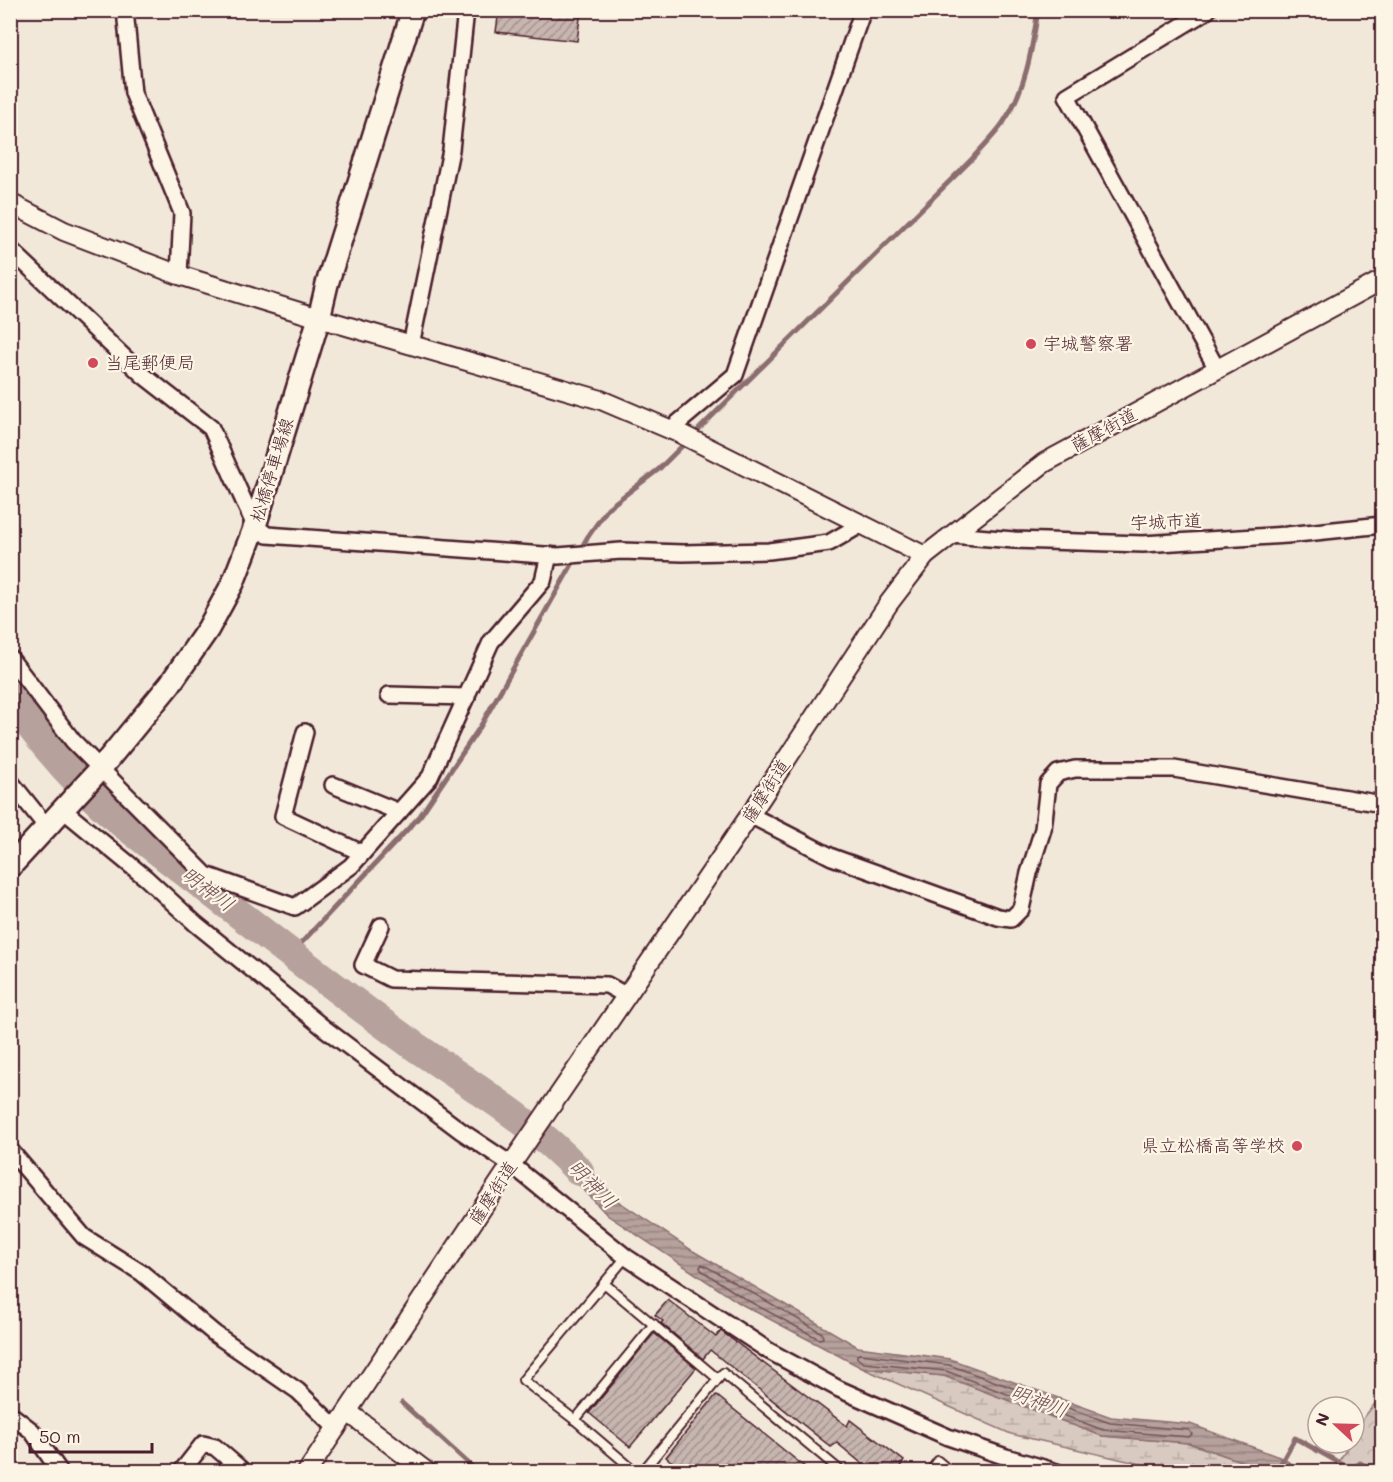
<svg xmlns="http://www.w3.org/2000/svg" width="1393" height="1482" font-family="Mali,'Klee One',sans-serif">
  <defs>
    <pattern id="forest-crowns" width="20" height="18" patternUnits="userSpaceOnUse" patternTransform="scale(1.5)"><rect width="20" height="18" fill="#d8cac0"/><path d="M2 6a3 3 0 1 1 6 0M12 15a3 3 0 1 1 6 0" fill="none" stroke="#bbada5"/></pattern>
    <pattern id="wetland-marsh" width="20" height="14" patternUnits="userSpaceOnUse" patternTransform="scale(1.5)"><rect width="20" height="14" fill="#d8cac0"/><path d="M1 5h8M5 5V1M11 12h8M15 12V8" fill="none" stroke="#bbada5"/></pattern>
    <pattern id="water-rules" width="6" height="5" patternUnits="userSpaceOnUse" patternTransform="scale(1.5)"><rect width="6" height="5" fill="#b6a19c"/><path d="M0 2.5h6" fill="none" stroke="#96837f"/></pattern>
    <pattern id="building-hatch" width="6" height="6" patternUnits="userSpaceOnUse" patternTransform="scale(1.5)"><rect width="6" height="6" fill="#c7b6af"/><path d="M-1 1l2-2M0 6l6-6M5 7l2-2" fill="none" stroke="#a4938f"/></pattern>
  </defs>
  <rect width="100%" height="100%" fill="#f1e8da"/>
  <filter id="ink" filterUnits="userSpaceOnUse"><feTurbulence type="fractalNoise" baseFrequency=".0167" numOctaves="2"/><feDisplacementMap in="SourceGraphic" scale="12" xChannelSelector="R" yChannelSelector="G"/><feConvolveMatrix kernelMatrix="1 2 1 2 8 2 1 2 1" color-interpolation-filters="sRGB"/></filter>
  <g filter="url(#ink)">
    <path fill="url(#forest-crowns)" stroke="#917476" stroke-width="1.5" d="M 1382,1395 L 1382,1471 L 1345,1471 L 1336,1466 L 1350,1443 L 1354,1443 C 1354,1425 1372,1408 1382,1395 Z"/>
    <polygon fill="url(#wetland-marsh)" stroke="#917476" stroke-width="1.5" points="862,1368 944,1376 1102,1436 1189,1443 1269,1471 1171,1471 1011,1434"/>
    <polygon fill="url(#water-rules)" stroke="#8b6d6f" stroke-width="1.5" points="558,1135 618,1201 693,1251 858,1347 950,1359 1111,1417 1190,1424 1282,1458 1303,1471 1269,1471 1189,1443 1102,1436 944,1376 862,1368 741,1304 607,1215 546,1149"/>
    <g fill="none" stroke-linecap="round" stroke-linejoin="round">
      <g stroke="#755358" stroke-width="1.5">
        <polygon points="558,1146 588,1177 587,1181 583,1181 555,1151 555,1147"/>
        <polygon points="702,1264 822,1333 823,1338 819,1339 745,1299 701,1270 700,1267"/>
        <polygon points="860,1354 949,1365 1110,1423 1189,1430 1192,1434 1189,1437 1103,1430 946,1371 864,1363 857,1358 857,1355"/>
      </g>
      <g stroke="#8b6d6f" stroke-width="5">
        <path d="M 693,435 L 972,159 C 982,147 995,135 1003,123 C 1026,90 1032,49 1038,10"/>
        <polyline points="291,954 420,816 480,727 587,538 608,508 659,469 686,442"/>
        <polyline points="402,1403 478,1472"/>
        <polyline points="1280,1465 1295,1438 1354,1471 1360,1463 1376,1472"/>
      </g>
      <path stroke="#b6a19c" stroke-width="30" d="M 10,697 C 43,746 77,785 121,822 C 217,896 311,972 410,1043 C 467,1083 531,1120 579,1171"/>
    </g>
    <g fill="url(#building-hatch)" stroke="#4a1f2b" stroke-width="1.5">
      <polygon points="499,10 581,10 577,41 496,32"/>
      <polygon points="668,1300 716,1337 721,1331 847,1426 850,1420 904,1461 896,1472 872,1472 837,1443 831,1447 710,1350 703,1359 661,1323 663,1321 655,1315"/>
      <polygon points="654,1333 696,1368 630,1447 589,1413"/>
      <polygon points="716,1395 811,1472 684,1472 666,1457"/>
    </g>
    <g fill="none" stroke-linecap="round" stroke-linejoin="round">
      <g stroke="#4a1f2b" stroke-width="12">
        <g id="service">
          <polyline points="626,1257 523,1380 575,1420 636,1472"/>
          <polyline points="604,1283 718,1379"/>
          <polyline points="575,1420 654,1324"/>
          <polyline points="642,1472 723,1373 842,1472"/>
          <polyline points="930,1472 938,1461 951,1472"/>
        </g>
      </g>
      <g stroke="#4a1f2b" stroke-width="20">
        <g id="minor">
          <polyline points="125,10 133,93 182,213 179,275"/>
          <polyline points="1208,10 1067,96 1217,369"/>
          <polyline points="10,249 143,375 211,428 255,526 267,535 558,556 621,551 683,553 769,551 829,543 862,524"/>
          <polyline points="411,345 451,150 466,10"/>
          <polyline points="671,429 735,375 863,10"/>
          <polyline points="951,535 1014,540 1143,544 1287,535 1382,525"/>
          <polyline points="10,658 73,741 206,875 295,907 351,866 430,777 491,642 543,581 549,555"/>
          <polyline points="389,695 467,697"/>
          <polyline points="305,732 283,816 362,853"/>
          <polyline points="10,781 46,826"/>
          <polyline points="333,785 399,812"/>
          <polyline points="62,809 146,878 196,924 324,1028 461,1131 512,1165 626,1257 769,1351 839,1389 948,1437 1006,1457 1057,1472"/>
          <polyline points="750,815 832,857 998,917 1011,919 1021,909 1029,873 1043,829 1048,784 1058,773 1075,769 1174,769 1382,804"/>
          <polyline points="381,926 363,965 391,979 607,985 627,996"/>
          <polyline points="10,1150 84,1237 142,1273 215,1334 298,1391 337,1429"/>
          <polyline points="10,1414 32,1431 60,1472"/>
          <polyline points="181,1472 203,1444 215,1447 244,1472"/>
        </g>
      </g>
      <g stroke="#4a1f2b" stroke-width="22">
        <g id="tertiary">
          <polyline points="10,203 64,231 179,275 319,318 601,400 681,434 925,556"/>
          <polyline points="348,1412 427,1472"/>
          <polyline points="307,1472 515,1159 750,815 889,603 925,556 1044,463 1382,280"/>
        </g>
      </g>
      <g stroke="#4a1f2b" stroke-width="26">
        <polyline id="secondary" points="10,867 101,768 170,684 208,629 233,583 255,526 319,318 327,284 413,10"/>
      </g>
      <use href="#service" stroke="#fcf5e5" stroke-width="8"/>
      <use href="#minor" stroke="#fcf5e5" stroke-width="15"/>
      <use href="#tertiary" stroke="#fcf5e5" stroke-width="18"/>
      <use href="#secondary" stroke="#fcf5e5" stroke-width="21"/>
    </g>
  </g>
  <g fill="#d1495b" stroke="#fcf5e5" stroke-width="2">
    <circle cx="1031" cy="344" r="6"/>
    <circle cx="93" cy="363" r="6"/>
    <circle cx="1297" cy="1146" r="6"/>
  </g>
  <g text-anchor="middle" stroke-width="4.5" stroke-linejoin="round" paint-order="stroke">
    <g font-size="18" fill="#4a1f2b" stroke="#fcf5e5" text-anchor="start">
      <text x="1043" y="350">宇城警察署</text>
      <text x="105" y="369">当尾郵便局</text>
      <text x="1285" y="1152" text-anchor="end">県立松橋高等学校</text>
    </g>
    <g font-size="18" fill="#4a1f2b" stroke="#fcf5e5">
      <text transform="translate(1104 430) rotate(-28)" y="6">薩摩街道</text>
      <text transform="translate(272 470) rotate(-73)" y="6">松橋停車場線</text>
      <text transform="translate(1166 522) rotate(-2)" y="6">宇城市道</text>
      <text transform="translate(766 791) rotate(-57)" y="6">薩摩街道</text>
      <text transform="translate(493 1193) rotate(-57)" y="6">薩摩街道</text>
    </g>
    <g font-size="20" font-style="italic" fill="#704c53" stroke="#fcf5e5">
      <text transform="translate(208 889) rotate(37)" y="7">明神川</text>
      <text transform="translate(593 1184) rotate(45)" y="7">明神川</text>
      <text transform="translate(1039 1401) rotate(20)" y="7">明神川</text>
    </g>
  </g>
  <rect width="1393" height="1482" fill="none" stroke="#fcf5e5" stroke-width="36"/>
  <rect x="18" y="18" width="1357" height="1446" fill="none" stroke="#4a1f2b" stroke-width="2" filter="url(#ink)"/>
  <g transform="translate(1336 1425) rotate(292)"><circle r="28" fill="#fcf5e5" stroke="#b59f9b" stroke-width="1.5"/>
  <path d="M0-4.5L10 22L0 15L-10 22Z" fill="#d1495b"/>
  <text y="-9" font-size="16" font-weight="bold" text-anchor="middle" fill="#4a1f2b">N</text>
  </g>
  <path d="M30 1443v9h122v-9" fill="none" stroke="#4a1f2b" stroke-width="3"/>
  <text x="39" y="1443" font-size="18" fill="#4a1f2b" stroke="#fcf5e5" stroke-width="4.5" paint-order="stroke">50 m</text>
</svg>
